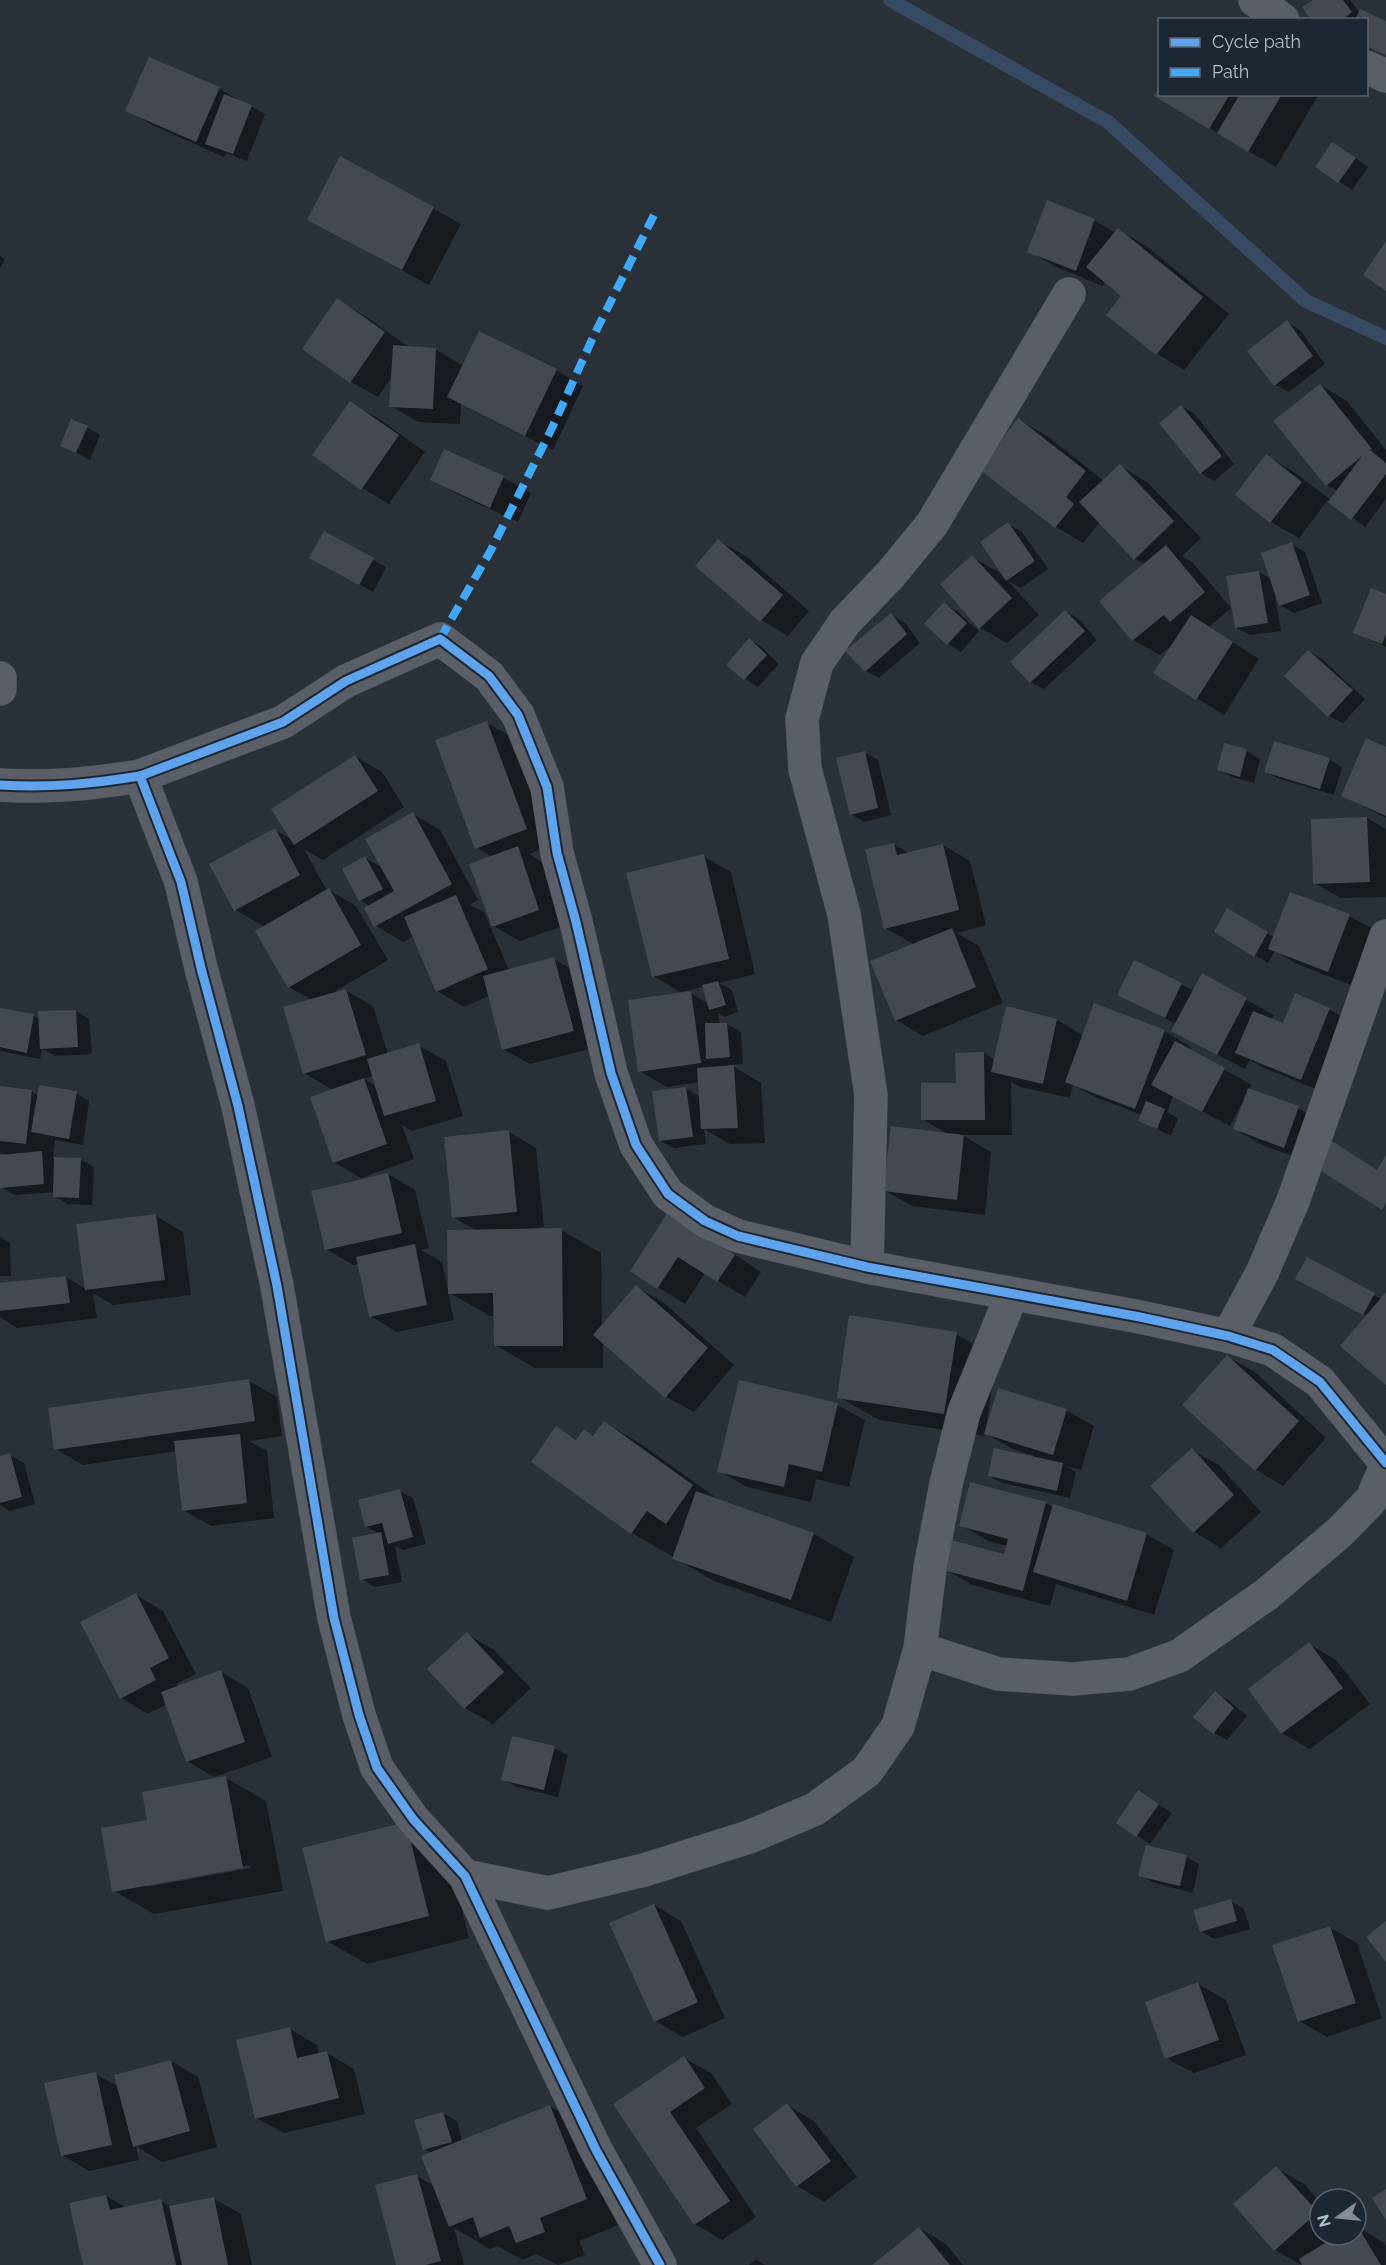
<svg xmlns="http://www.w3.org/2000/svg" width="1386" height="2265" font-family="Raleway,sans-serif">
  <rect width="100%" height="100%" fill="#2a3038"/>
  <g fill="#0007" fill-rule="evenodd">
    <polygon points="1315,0 1350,0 1360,13 1386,23 1386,55 1366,20 1313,20"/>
    <polygon points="150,59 219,89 265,114 247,161 226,153 224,157 154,126 127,110"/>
    <polygon points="1160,94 1319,94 1276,167 1209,128"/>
    <polygon points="1346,152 1368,167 1352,190 1317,167"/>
    <polygon points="341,158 461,224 429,285 336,235"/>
    <polygon points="1048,202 1095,221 1116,233 1118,230 1145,245 1229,314 1184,370 1157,354 1108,315 1123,296 1105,281 1103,286 1056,267 1029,251"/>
    <polygon points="0,256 5,259 1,267 0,267"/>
    <polygon points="337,300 365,316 410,348 436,350 464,366 556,370 583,386 553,450 461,404 460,424 418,422 391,406 392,377 378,397 351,382"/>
    <polygon points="1287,322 1300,330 1325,364 1289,392 1275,385"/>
    <polygon points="1320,385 1347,401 1386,450 1386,499 1365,527 1328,500 1299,538 1271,522 1237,495 1267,456 1294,472 1331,500 1337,491 1327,485"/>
    <polygon points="350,403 378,418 425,452 389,504 362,488"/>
    <polygon points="1181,406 1195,414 1234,464 1214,481 1201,473"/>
    <polygon points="1019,420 1046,435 1104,481 1120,466 1147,482 1201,538 1182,556 1193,563 1231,608 1209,627 1259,659 1224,715 1155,672 1171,646 1160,655 1133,640 1145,564 1135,559 1100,522 1083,543 1056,527"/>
    <polygon points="87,427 100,435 90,460 62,445"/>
    <polygon points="445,451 504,478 531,493 518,522 459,495 432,480"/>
    <polygon points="1008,524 1022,532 1048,569 1021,588 1008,581 1039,615 1007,643 980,628 972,557 1004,575"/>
    <polygon points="325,533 386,567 373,592 311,557"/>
    <polygon points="718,541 746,556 809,611 788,636 761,620"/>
    <polygon points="1291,544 1305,552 1322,603 1294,613 1280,605 1277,596 1275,597 1281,631 1250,635 1236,628 1259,572 1271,579"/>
    <polygon points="1386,596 1386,647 1355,632"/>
    <polygon points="945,604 958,612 979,631 961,652 948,644"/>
    <polygon points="1065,611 1079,619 1097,640 1044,689 1030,682"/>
    <polygon points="892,615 905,623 920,643 879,678 866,671"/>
    <polygon points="750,640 763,648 779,664 758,687 745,679"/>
    <polygon points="1308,651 1322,659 1365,699 1343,723 1329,716 1287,676"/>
    <polygon points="487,723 514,738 554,844 529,854 545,864 566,925 520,941 493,926 492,857 477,848"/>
    <polygon points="1386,749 1386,818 1343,796"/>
    <polygon points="1246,751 1260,759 1254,783 1232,777 1219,770"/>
    <polygon points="864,752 878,760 891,815 864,822 851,814"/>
    <path d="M 355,756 L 382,772 L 404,807 L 323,860 L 304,849 L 327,891 L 329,890 L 356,906 L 388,960 L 334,992 L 345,990 L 373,1006 L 388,1054 L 418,1045 L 446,1061 L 463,1116 L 412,1131 L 402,1125 L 414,1159 L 361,1178 L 334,1162 L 333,1090 L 304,1073 L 312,1000 L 289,987 L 265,927 L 236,910 L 275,830 L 293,840 ZM 374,1076 L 377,1087 L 364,1079 Z"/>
    <polygon points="1329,759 1342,767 1334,795 1280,779 1266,772"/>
    <polygon points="413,814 440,830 478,900 470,905 484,912 509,970 554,959 581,975 601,1046 530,1064 503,1049 489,996 464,1007 437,991 414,936 403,942 376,926 366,908 370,906 360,900 344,869 365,858 383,868"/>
    <polygon points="1367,818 1386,829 1386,897 1341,898 1314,883 1312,820"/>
    <polygon points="894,844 910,854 943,845 970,861 986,925 957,933 979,946 1003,1003 923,1036 896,1020 915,945 885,928"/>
    <polygon points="703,856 731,872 755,974 719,983 732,990 738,1012 724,1017 718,1013 720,1024 727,1024 741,1032 743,1064 731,1065 761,1083 765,1143 730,1144 704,1129 706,1144 674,1148 660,1141 686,1088 700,1097 700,1082 667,1087 639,1071 690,993 709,1004 704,986 682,992 682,993 653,976"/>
    <polygon points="1228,910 1274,937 1349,916 1377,931 1356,987 1297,964 1275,951 1268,963 1216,932"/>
    <polygon points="1202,975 1274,1015 1271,1020 1284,1025 1329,1009 1356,1025 1328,1094 1264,1068 1250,1060 1245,1069 1200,1046 1177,1024 1132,1002 1181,984 1194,991"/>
    <polygon points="1007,1008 1057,1020 1084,1036 1164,1031 1191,1047 1190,1051 1252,1085 1249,1090 1298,1108 1325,1124 1311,1163 1262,1145 1235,1129 1243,1106 1241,1105 1230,1126 1173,1096 1167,1112 1178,1118 1171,1136 1140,1121 1142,1115 1095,1097 1073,1085 1070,1098 1020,1087 1011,1082 1012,1135 962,1135 991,1152 985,1215 912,1206 884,1190 948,1134 922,1119 984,1053 995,1060"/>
    <polygon points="0,1009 33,1015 40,1020 76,1011 89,1019 92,1054 55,1056 42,1049 40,1059 0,1051"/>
    <polygon points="0,1087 31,1091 39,1096 76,1093 89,1101 83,1145 55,1140 53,1159 80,1159 94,1167 92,1205 68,1204 54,1196 55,1192 15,1195 1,1187 0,1156 7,1154 0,1153"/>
    <polygon points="509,1132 536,1148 544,1227 535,1228 535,1230 561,1230 601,1253 602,1326 636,1287 663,1302 734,1365 694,1412 666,1397 603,1341 603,1368 535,1368 495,1345 495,1316 490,1316 448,1292 454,1320 397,1332 370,1316 359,1264 353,1265 326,1249 388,1174 415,1190 429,1248 421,1250 442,1262 448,1290 477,1231 453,1217"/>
    <polygon points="156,1216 183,1232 191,1295 113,1305 93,1293 97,1318 17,1328 0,1317 0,1285 66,1277 86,1289"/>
    <polygon points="696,1229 761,1272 745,1297 705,1273 685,1304 632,1271"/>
    <polygon points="0,1237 10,1243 11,1276 0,1276"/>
    <polygon points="1307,1259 1382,1299 1386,1294 1386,1384 1367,1316 1310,1286"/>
    <polygon points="956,1334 996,1357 986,1428 1066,1410 1094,1426 1081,1470 1066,1466 1076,1472 1070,1498 1003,1483 989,1476 1034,1458 1035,1456 1013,1449 985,1433 984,1436 879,1420 839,1397"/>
    <polygon points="1228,1357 1255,1372 1326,1438 1283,1486 1256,1470"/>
    <polygon points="249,1381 277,1397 282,1436 249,1441 267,1451 274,1518 211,1526 183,1510 177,1451 83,1465 55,1449"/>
    <polygon points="837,1405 865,1420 849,1487 816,1479 811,1502 747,1487 719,1471"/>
    <polygon points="604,1422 644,1446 722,1502 814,1534 854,1557 831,1622 714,1581 632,1533 533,1461 557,1428 578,1440 584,1431 594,1436"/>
    <polygon points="1192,1450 1219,1465 1261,1512 1221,1548 1194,1532"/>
    <polygon points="10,1455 24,1463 35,1504 10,1511 0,1505 0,1457"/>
    <polygon points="400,1491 413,1498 426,1544 403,1550 395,1546 402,1582 375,1587 361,1579 380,1534 366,1526"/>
    <polygon points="1045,1503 1054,1508 1146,1534 1174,1550 1154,1615 1056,1584 1050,1606 972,1585 945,1569 1005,1556 1007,1546 988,1541 961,1525"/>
    <polygon points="136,1595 163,1611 196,1674 176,1684 178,1687 221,1672 248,1688 272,1757 214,1777 187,1761 167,1704 148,1714 121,1698"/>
    <polygon points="467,1634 494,1650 531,1688 493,1724 465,1708 429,1670"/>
    <polygon points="1309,1644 1336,1660 1370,1704 1310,1749 1282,1733"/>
    <polygon points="1215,1693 1228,1700 1247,1716 1227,1740 1214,1733"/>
    <polygon points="554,1748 568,1755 558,1797 516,1787 503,1779"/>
    <path d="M 226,1778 L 266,1801 L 283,1891 L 154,1914 L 114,1891 L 149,1822 ZM 250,1865 L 251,1868 L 147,1887 L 147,1884 Z"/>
    <polygon points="1152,1800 1172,1813 1150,1844 1118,1822"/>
    <polygon points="405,1823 446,1846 469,1938 367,1964 327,1941"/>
    <polygon points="1186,1857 1199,1864 1193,1893 1154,1883 1140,1875"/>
    <polygon points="1230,1901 1244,1909 1250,1929 1214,1939 1201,1931"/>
    <polygon points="654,1905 681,1921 725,2018 683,2037 655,2021"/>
    <polygon points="1329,1927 1357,1943 1382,2018 1327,2037 1299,2021"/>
    <polygon points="1198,1984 1226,2000 1246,2055 1194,2073 1166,2058"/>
    <polygon points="290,2029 317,2045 319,2054 327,2053 354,2069 365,2114 284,2133 256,2118"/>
    <polygon points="684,2058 711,2073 732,2104 696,2128 756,2217 722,2240 695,2224 615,2104"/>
    <polygon points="171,2061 198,2077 217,2147 162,2162 136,2146 139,2160 89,2171 62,2155 96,2074 119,2087"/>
    <polygon points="787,2105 814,2121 857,2177 824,2202 797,2186"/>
    <polygon points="550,2106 590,2130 626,2222 579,2241 585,2255 558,2265 536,2254 522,2260 498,2246 490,2249 454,2228 464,2265 398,2265 417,2176 434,2186 432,2153 424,2149 443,2113 457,2121 462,2141"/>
    <polygon points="1276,2168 1304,2184 1320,2202 1320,2235 1337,2235 1335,2238 1341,2235 1356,2235 1356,2226 1383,2242 1386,2246 1386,2265 1302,2265 1275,2250"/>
    <polygon points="106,2196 127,2208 161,2201 172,2207 214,2199 241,2214 252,2265 85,2265"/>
    <polygon points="919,2228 946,2244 963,2265 875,2265"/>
    <polygon points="756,2260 765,2265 749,2265"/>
  </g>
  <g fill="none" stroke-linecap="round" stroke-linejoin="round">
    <polyline stroke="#384963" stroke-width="14" points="890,0 1108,122 1306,301 1386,338"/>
  </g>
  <g fill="#444950">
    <polygon points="1313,0 1343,0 1352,12 1342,20 1311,20 1302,7"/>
    <polygon points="1360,9 1386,21 1386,55 1366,46 1366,20 1355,20"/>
    <polygon points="149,57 220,87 196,142 125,111"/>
    <polygon points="1160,87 1160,94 1230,94 1209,129 1154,96"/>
    <polygon points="224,94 252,105 233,154 205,144"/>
    <polygon points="1240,94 1282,94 1248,152 1217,133"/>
    <polygon points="1332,142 1356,158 1338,183 1315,167"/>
    <polygon points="340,156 434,207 402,270 307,220"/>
    <polygon points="1047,200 1095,219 1076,271 1027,252"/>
    <polygon points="1118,228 1203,297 1156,355 1106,315 1121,296 1086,267"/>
    <polygon points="1386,241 1386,291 1363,275"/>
    <polygon points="337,298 385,332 350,383 302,349"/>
    <polygon points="1287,320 1313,356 1274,386 1247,351"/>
    <polygon points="479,331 557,369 525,436 447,397"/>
    <polygon points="393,345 436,348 433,409 389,407"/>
    <polygon points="1320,384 1372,449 1370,450 1386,463 1386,474 1351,520 1328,502 1362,456 1326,486 1273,421"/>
    <polygon points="350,401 399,435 361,490 312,455"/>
    <polygon points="1181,405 1222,456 1200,474 1159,423"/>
    <polygon points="1018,418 1086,471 1066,497 1074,504 1055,528 979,469"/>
    <polygon points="71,419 88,426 76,453 60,446"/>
    <polygon points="444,449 504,476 490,508 430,480"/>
    <polygon points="1266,454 1302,482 1270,523 1235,495"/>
    <polygon points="1120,464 1174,521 1134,560 1079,502"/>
    <polygon points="1008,522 1035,561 1006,581 980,542"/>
    <polygon points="324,531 374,558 359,585 309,558"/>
    <polygon points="718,539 783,595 760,622 695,566"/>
    <polygon points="1292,542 1310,595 1279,606 1261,553"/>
    <polygon points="1166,545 1205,592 1170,622 1164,615 1132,641 1099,601"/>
    <polygon points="972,555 1012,598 979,629 940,584"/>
    <polygon points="1259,571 1268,623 1235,628 1226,576"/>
    <polygon points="1371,588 1386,594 1386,634 1382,644 1353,633"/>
    <polygon points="944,602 967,623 947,645 924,624"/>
    <polygon points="1065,610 1085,631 1030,683 1010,662"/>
    <polygon points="891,613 907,634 865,672 845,651"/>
    <polygon points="1191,615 1233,642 1196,700 1153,673"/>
    <polygon points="749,638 767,655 744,680 726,665"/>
    <polygon points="1308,650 1353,690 1328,717 1284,676"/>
    <polygon points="487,721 527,829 475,849 435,740"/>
    <polygon points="1366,738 1386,747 1386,816 1341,796"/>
    <polygon points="1274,741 1330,758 1320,789 1264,772"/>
    <polygon points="1224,743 1247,749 1240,777 1217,770"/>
    <polygon points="865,751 878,808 850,815 836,758"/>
    <polygon points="355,755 378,791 294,845 271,809"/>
    <polygon points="413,812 452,884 374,927 364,908 394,891 365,839"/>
    <polygon points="1367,817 1370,882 1313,884 1311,819"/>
    <polygon points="275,828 300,875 234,911 209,864"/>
    <polygon points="894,843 897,855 943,844 959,910 884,929 865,849"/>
    <polygon points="518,846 539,910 492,927 469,864"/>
    <polygon points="704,854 729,959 652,977 626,873"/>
    <polygon points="365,856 383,889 359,901 342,869"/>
    <polygon points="329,888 361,945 288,988 255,931"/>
    <polygon points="1290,892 1350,914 1328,972 1268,949"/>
    <polygon points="456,895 488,969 436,992 404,917"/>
    <polygon points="1227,908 1268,932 1254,957 1214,932"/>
    <polygon points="952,928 976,987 895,1021 870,961"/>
    <polygon points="554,957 574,1031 502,1050 483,976"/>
    <polygon points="1134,960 1182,983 1165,1018 1117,995"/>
    <polygon points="1202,973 1247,998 1217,1055 1171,1031"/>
    <polygon points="718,981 726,1005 709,1010 702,985"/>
    <polygon points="346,989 366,1055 303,1074 283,1007"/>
    <polygon points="691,991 701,1063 638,1072 628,1000"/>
    <polygon points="1295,993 1330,1008 1301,1080 1235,1053 1253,1011 1283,1023"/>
    <polygon points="1094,1003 1165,1030 1135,1109 1065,1082"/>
    <polygon points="1006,1006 1057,1019 1043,1084 991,1072"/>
    <polygon points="0,1008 34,1014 27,1053 0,1047"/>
    <polygon points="76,1010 78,1047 40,1049 38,1011"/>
    <polygon points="705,1023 727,1023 730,1057 706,1059"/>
    <polygon points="1175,1041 1225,1068 1202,1112 1151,1085"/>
    <polygon points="419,1043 436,1101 384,1116 367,1059"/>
    <polygon points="984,1052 985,1120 921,1120 921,1083 956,1083 955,1053"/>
    <polygon points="734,1065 738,1128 701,1129 697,1068"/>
    <polygon points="364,1078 387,1144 333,1163 310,1097"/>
    <polygon points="39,1085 77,1091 69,1139 31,1132"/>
    <polygon points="0,1086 32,1090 26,1144 0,1141"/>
    <polygon points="686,1087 693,1137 659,1141 652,1091"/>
    <polygon points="1248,1088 1299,1106 1284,1148 1233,1129"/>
    <polygon points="1146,1101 1165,1109 1157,1129 1138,1121"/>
    <polygon points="891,1126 964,1135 957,1200 883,1191"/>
    <polygon points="509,1130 517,1212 452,1218 444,1137"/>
    <polygon points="1332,1141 1377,1170 1386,1155 1386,1203 1382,1210 1315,1167"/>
    <polygon points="42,1151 44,1184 0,1188 0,1155"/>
    <polygon points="54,1157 81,1158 79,1198 53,1197"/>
    <polygon points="388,1173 402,1233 325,1250 311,1191"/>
    <polygon points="668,1212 735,1255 717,1282 678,1257 657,1289 630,1271"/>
    <polygon points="156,1214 165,1280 85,1290 76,1224"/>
    <polygon points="562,1228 563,1346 494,1346 493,1293 448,1294 447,1230"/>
    <polygon points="415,1244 427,1305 369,1317 356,1257"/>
    <polygon points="1307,1257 1375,1293 1363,1315 1295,1279"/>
    <polygon points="66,1276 70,1303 0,1311 0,1283"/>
    <polygon points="636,1285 708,1348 665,1398 593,1335"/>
    <polygon points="1386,1292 1386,1385 1340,1346"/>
    <polygon points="849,1315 957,1332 944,1414 837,1398"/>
    <polygon points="1227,1355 1299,1421 1255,1471 1182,1405"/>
    <polygon points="249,1379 255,1421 54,1450 48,1408"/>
    <polygon points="739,1380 838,1403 822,1472 789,1464 784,1487 717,1472"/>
    <polygon points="998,1388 1067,1409 1053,1455 984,1434"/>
    <polygon points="604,1421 693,1485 666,1524 647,1511 631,1534 531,1462 556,1426 576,1440 584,1429 593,1436"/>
    <polygon points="240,1434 247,1503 182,1511 174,1441"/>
    <polygon points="994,1448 1063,1463 1057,1491 988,1476"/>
    <polygon points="1192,1448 1234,1495 1193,1533 1150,1486"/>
    <polygon points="10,1453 22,1497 0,1503 0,1456"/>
    <polygon points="970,1482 1046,1502 1023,1591 943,1570 951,1540 1004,1554 1008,1539 959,1526"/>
    <polygon points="400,1489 413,1537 388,1544 382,1523 365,1527 358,1500"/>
    <polygon points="696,1491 814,1533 791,1600 672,1559"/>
    <polygon points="1053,1504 1147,1533 1127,1601 1033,1572"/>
    <polygon points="381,1532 389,1575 360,1580 352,1538"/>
    <polygon points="136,1593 169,1658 150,1668 156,1680 120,1699 80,1622"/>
    <polygon points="467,1632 504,1672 464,1709 427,1669"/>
    <polygon points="1309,1642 1343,1688 1281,1734 1248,1689"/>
    <polygon points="221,1670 245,1742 186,1762 161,1692"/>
    <polygon points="1215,1691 1234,1708 1213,1734 1193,1717"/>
    <polygon points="512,1736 555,1746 544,1790 501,1780"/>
    <polygon points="226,1776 243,1868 112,1892 101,1828 147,1820 142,1792"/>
    <polygon points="1138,1790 1159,1804 1136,1837 1116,1823"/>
    <polygon points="406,1822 429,1916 326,1942 302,1848"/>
    <polygon points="1146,1845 1187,1855 1180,1886 1138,1876"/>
    <polygon points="1231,1899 1237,1921 1200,1932 1193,1910"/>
    <polygon points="654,1904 698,2002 654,2022 609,1923"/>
    <polygon points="1386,1921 1386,1962 1366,1937"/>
    <polygon points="1330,1926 1356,2003 1298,2022 1272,1945"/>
    <polygon points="1198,1982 1219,2040 1165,2059 1145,2002"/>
    <polygon points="290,2027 297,2058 327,2051 339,2098 255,2119 236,2040"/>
    <polygon points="684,2056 705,2088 670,2112 730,2201 694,2225 613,2104"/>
    <polygon points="171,2060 190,2131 133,2147 114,2075"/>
    <polygon points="96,2072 112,2145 61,2156 44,2083"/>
    <polygon points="787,2103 831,2161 796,2187 753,2129"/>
    <polygon points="550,2105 587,2199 540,2218 545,2232 516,2243 509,2226 480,2238 473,2217 449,2227 421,2156"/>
    <polygon points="443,2112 452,2142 423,2150 414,2120"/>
    <polygon points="1276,2166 1318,2212 1274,2251 1233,2204"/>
    <polygon points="417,2174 441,2261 426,2265 396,2265 375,2185"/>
    <polygon points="1386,2189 1386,2220 1372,2198"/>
    <polygon points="106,2195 110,2210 161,2199 176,2265 83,2265 69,2203"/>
    <polygon points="214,2197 228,2265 182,2265 169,2206"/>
    <polygon points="1356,2224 1381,2265 1302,2265 1299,2259 1338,2235 1356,2235"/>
    <polygon points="919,2227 950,2265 872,2265"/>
  </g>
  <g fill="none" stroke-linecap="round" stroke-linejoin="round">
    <g stroke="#484c53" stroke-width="34">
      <g id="street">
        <polyline points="1255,0 1283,20"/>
        <polyline points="1366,67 1386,76"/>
        <polyline points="0,678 0,689"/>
        <polyline points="140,776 283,722 346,681 440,639 489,676 518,715 547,787 557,853 576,922 611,1073 636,1145 668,1194 705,1221 738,1236 867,1267 1140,1317 1228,1336 1273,1350 1320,1382 1386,1463"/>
        <path d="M 0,785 C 50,788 90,784 140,776 L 181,882 L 201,968 L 238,1106 L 277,1286 L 334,1618 L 359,1715 L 377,1768 L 413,1819 L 465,1876 L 596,2150 L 660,2265"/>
        <polyline points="867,1267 871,1095 844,914 805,769 802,719 817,663 845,622 891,574 932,524 1069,294"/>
        <polyline points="1228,1336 1262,1273 1293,1201 1386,936"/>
        <polyline points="920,1649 998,1674 1073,1679 1129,1674 1179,1656 1267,1594 1340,1532 1372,1499 1386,1466"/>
        <polyline points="465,1876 548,1893 644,1870 749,1837 815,1809 867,1771 898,1726 920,1649 930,1568 946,1484 964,1412 1012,1294"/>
      </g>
    </g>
    <use href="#street" stroke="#5a5e66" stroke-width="33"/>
    <polyline stroke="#3fa9f5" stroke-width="8" stroke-dasharray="15 8" stroke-linecap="butt" points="440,639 491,550 552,428 594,335 654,215"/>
    <g stroke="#1d2633" stroke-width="13">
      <g id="cycleway">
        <polyline points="140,776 283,722 346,681 440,639 489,676 518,715 547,787 557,853 576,922 611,1073 636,1145 668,1194 705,1221 738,1236 867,1267 1140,1317 1228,1336 1273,1350 1320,1382 1386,1463"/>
        <path d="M 0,785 C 50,788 90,784 140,776 L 181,882 L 201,968 L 238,1106 L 277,1286 L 334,1618 L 359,1715 L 377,1768 L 413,1819 L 465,1876 L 596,2150 L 660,2265"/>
      </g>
    </g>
    <use href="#cycleway" stroke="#60a3ed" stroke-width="9"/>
  </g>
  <rect x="1158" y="18" width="210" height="78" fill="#1d2633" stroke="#59626f" stroke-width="1.5"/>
  <rect x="1170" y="38" width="30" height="9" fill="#60a3ed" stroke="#59626f" stroke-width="1.5"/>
  <text x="1212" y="48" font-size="18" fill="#b4bcc9">Cycle path</text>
  <rect x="1170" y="68" width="30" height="9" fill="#3fa9f5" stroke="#59626f" stroke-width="1.5"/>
  <text x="1212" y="78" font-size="18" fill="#b4bcc9">Path</text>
  <g transform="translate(1338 2217) rotate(255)"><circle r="28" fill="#1d2633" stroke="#59626f" stroke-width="1.5"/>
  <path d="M0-4.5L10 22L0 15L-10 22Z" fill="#848b96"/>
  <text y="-9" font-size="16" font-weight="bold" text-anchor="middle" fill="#b4bcc9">N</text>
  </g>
</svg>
